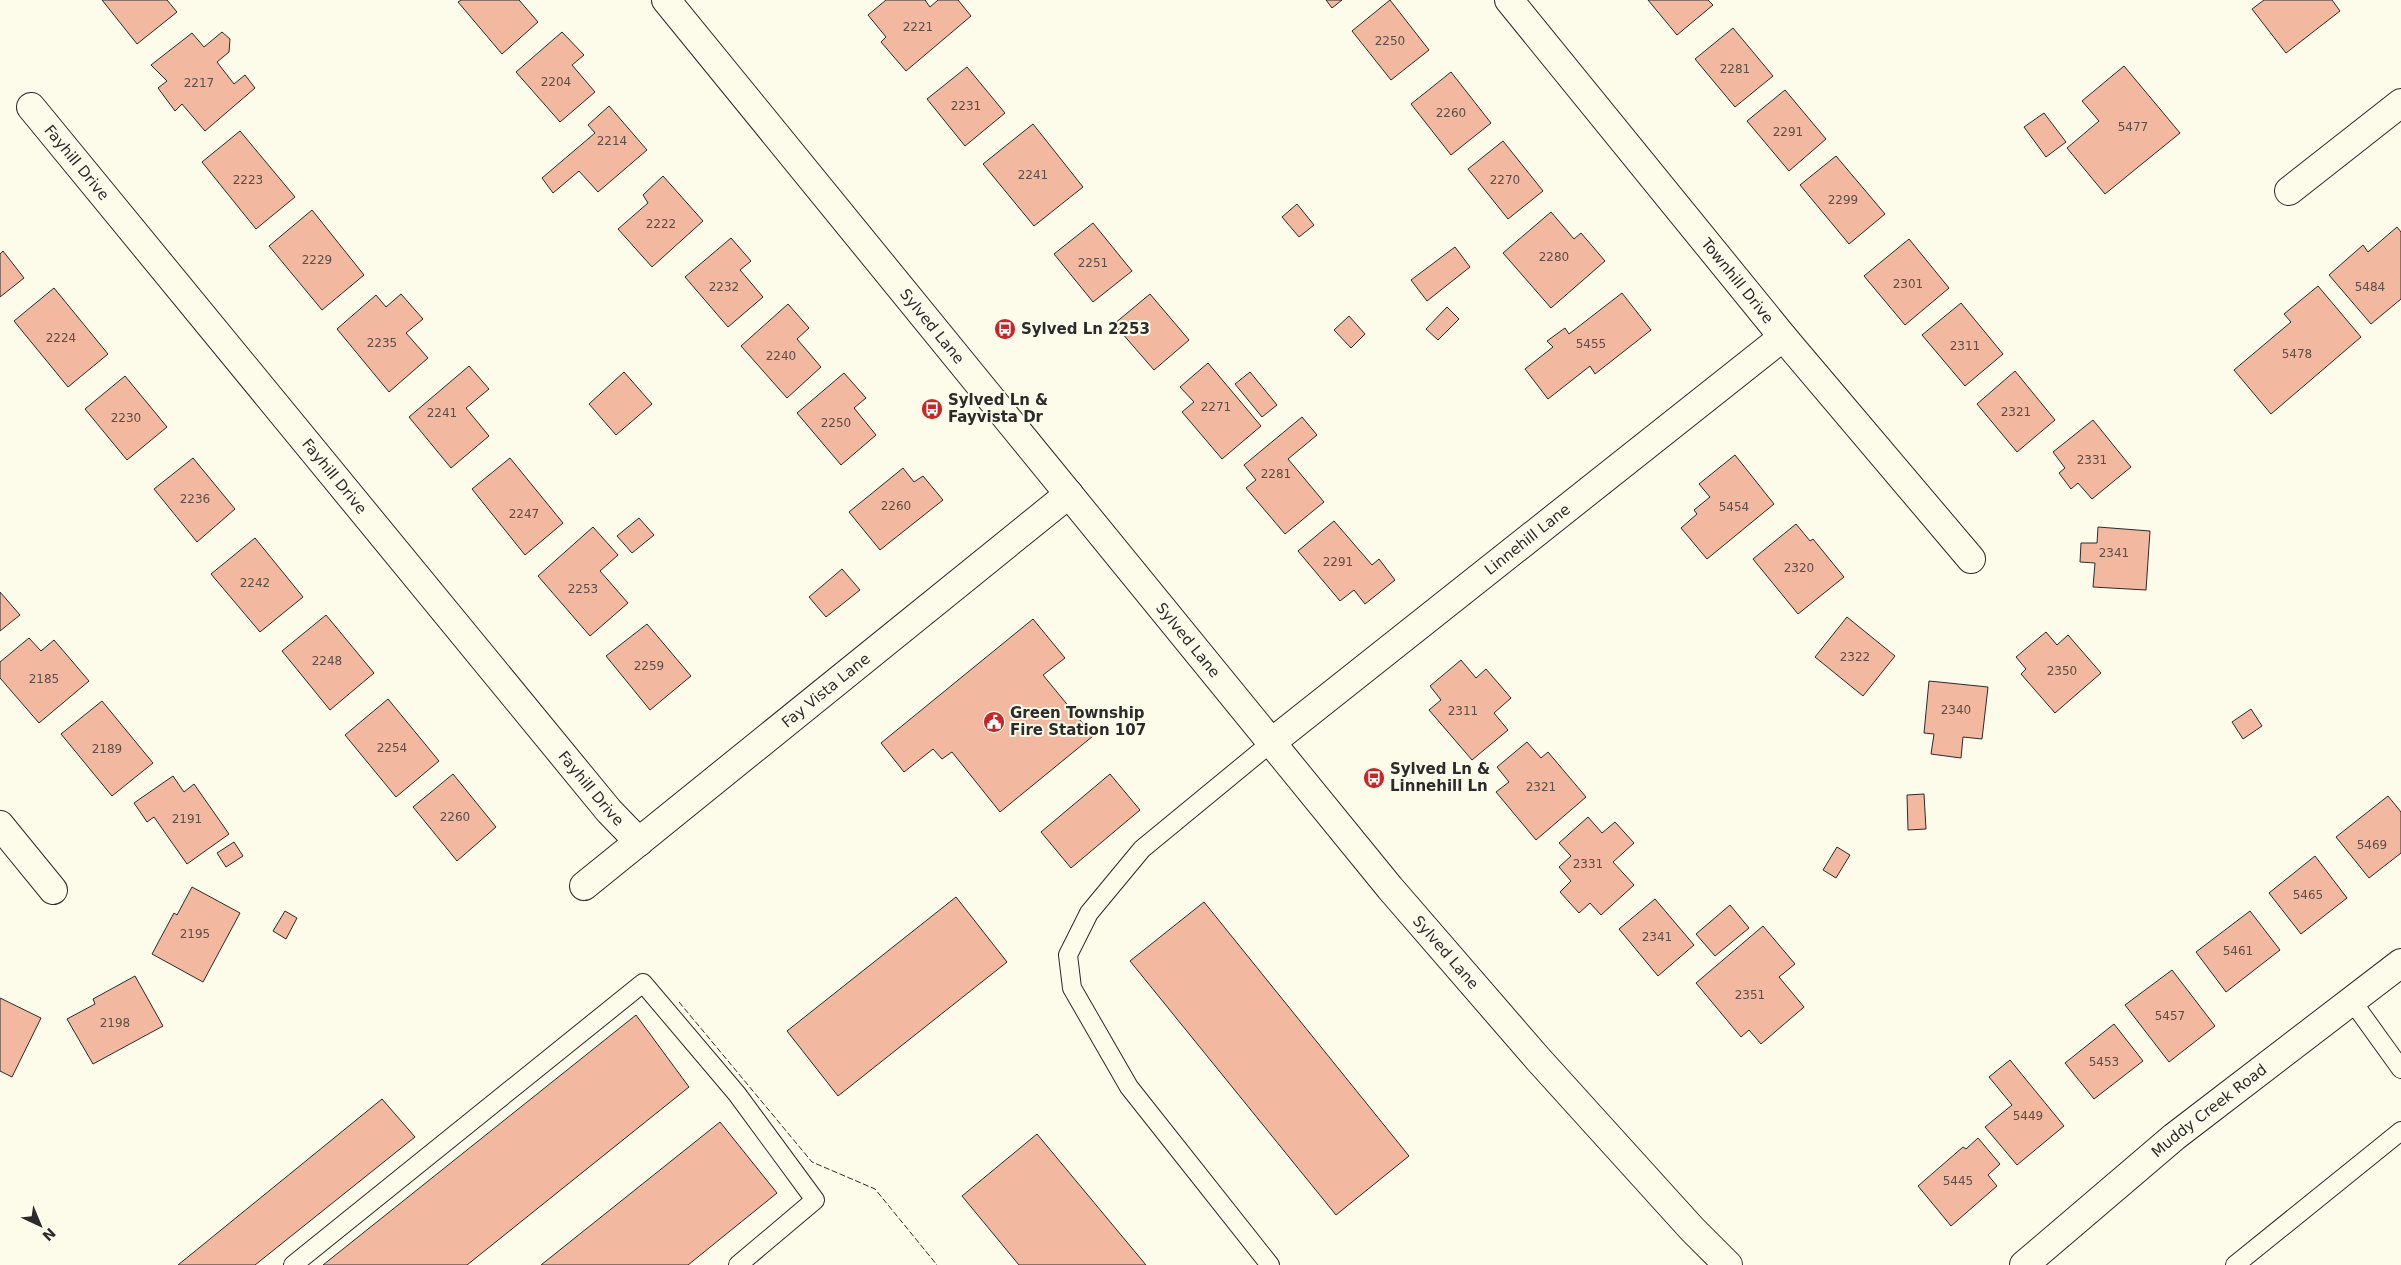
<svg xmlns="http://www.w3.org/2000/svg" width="2401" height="1265" font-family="'DejaVu Sans',sans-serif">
  <rect width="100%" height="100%" fill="#fdfbea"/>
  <g fill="#f2b8a0" stroke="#2b2b2b">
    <polygon points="102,0 167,0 177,12 137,44"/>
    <polygon points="461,0 519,0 538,22 502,54 458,2"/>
    <polygon points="886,0 925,0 930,7 938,0 958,0 971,16 906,71 881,42 886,37 868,15"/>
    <polygon points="1326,0 1342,0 1332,8"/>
    <polygon points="1390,0 1429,50 1391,80 1352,31"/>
    <polygon points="1648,0 1708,0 1713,5 1677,35"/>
    <polygon points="2264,0 2332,0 2340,11 2286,53 2252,9"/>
    <polygon points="1733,28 1773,76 1735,107 1695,59"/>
    <polygon points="222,32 230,39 229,52 217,62 234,84 245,75 255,88 205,131 182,104 175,111 158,88 167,81 151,65 192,33 204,47"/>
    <polygon points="562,32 584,55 572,65 595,92 560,122 516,72"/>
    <polygon points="2124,66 2180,133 2105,194 2067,148 2099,121 2082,101"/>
    <polygon points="967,67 1005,113 965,146 927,99"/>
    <polygon points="1451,72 1491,123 1451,155 1411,104"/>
    <polygon points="1785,90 1826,139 1789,171 1747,121"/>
    <polygon points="609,106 647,150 598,192 579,171 553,193 542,178 595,133 588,125"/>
    <polygon points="2044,113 2066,142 2046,157 2024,127"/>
    <polygon points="1033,124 1083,187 1034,226 983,164"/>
    <polygon points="240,131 295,197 256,229 202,162"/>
    <polygon points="1503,141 1543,191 1508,219 1468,169"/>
    <polygon points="1836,156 1885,214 1849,244 1800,185"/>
    <polygon points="663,176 703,221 652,267 618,229 648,203 643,195"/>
    <polygon points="1297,204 1314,225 1299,237 1282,217"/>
    <polygon points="312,210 364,275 322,310 269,246"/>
    <polygon points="1551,212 1574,239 1581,233 1605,261 1551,308 1503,253"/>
    <polygon points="1093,223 1132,271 1093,302 1054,254"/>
    <polygon points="2397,227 2401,232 2401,299 2371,324 2329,275 2363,245 2368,252"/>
    <polygon points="731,238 751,261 740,270 763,297 728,327 685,277"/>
    <polygon points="1909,239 1949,288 1905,325 1864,276"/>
    <polygon points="1455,247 1470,267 1427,301 1411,280"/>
    <polygon points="3,251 24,278 0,297 0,254"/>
    <polygon points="2318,286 2361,337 2271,414 2234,370 2291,322 2284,314"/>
    <polygon points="54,288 108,354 68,387 14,321"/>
    <polygon points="1622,293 1651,330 1595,374 1590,366 1548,399 1525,369 1553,347 1547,341 1565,328 1569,334"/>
    <polygon points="401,294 423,319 406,333 428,358 389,392 337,329 376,295 386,307"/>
    <polygon points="1150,294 1189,340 1154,370 1114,324"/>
    <polygon points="1961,303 2003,354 1965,386 1922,335"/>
    <polygon points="788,304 809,328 797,339 821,367 787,398 741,346"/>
    <polygon points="1447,307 1459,319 1438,340 1426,329"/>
    <polygon points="1349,316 1365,334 1351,348 1334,330"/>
    <polygon points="1208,363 1261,426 1222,459 1182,412 1194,402 1180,387"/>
    <polygon points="469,366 489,389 466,408 489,436 451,468 409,417"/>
    <polygon points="2015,371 2055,420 2017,452 1977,404"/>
    <polygon points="624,372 652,404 616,435 589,404"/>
    <polygon points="1250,372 1277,405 1262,417 1235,384"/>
    <polygon points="844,373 866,398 854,408 876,435 841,465 797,413"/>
    <polygon points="125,376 167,427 127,460 85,409"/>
    <polygon points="1302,417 1317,435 1288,459 1324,502 1285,534 1246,488 1256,480 1244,465"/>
    <polygon points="2093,420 2131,467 2092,499 2078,483 2071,489 2059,473 2065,468 2053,452"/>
    <polygon points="1735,455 1774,504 1707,559 1681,528 1697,514 1694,510 1710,497 1699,484"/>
    <polygon points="193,458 235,509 197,542 154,489"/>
    <polygon points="510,458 563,523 525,555 472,489"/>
    <polygon points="903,468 914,482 923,476 943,500 880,550 849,512"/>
    <polygon points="639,518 654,535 632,553 617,536"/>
    <polygon points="1334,521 1372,565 1379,559 1395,580 1365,604 1354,590 1340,601 1298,551"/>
    <polygon points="1796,524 1810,541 1813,539 1844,577 1798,614 1753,559"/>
    <polygon points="593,527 618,555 600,571 628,603 590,636 538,576"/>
    <polygon points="2098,527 2150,531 2146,590 2093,587 2095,563 2080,562 2081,543 2097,543"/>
    <polygon points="255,538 303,597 260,632 211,574"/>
    <polygon points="842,569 860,590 826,617 809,597"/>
    <polygon points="0,592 20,615 0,631"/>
    <polygon points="326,615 374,673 330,710 282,651"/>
    <polygon points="1847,617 1895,656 1863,696 1815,657"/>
    <polygon points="1033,619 1065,658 1043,675 1093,736 1000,812 952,752 942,759 933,749 904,772 881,743"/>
    <polygon points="647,624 691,676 650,710 606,656"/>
    <polygon points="2046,632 2057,645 2068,635 2101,673 2055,713 2021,674 2026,669 2016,657"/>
    <polygon points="29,638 41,651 54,640 89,681 39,723 0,678 0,662"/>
    <polygon points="1461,660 1476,678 1486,669 1511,698 1494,713 1508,730 1472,760 1429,710 1441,700 1430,686"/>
    <polygon points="1929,681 1988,687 1982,739 1963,737 1961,758 1931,754 1934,734 1924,733"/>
    <polygon points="388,699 439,761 396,797 345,735"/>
    <polygon points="102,701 153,763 112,796 61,734"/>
    <polygon points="2251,709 2262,726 2243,739 2232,722"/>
    <polygon points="1527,742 1541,758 1548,752 1586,797 1536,840 1496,792 1509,782 1497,767"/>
    <polygon points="453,774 496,827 457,861 413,807"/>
    <polygon points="1110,774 1140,810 1071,868 1041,832"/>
    <polygon points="173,776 184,792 194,784 229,834 187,864 154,817 147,822 134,803"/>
    <polygon points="1924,794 1926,829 1908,830 1907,795"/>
    <polygon points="2388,796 2401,812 2401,853 2369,878 2336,837"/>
    <polygon points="1588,817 1602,833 1615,822 1634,843 1613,862 1634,885 1601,915 1590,903 1579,913 1560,892 1571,881 1559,867 1571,856 1559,843"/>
    <polygon points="234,842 243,856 226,867 217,853"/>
    <polygon points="1837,847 1850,855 1836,878 1823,870"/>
    <polygon points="2315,856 2347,898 2301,934 2269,893"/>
    <polygon points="192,887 240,913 203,982 152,954 174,913 177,915"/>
    <polygon points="956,897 1007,962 838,1096 787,1031"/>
    <polygon points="1655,899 1694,945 1658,976 1619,929"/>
    <polygon points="1204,902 1409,1156 1336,1215 1130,961"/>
    <polygon points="1730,905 1749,928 1715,956 1696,934"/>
    <polygon points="285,911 297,918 286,939 273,931"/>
    <polygon points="2250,911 2280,950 2226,992 2196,952"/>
    <polygon points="1763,926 1795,964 1779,977 1804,1007 1761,1044 1749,1030 1741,1037 1696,983"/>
    <polygon points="2172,970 2215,1026 2169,1062 2125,1005"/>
    <polygon points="135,976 163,1026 93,1064 67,1019 95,1004 93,999"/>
    <polygon points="0,998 41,1018 12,1077 0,1071"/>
    <polygon points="636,1015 689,1087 467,1265 323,1265"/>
    <polygon points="2114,1024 2143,1061 2094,1099 2065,1063"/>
    <polygon points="2010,1060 2064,1126 2017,1165 1985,1127 2012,1105 1989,1077"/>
    <polygon points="382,1099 415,1137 255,1265 178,1265"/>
    <polygon points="720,1122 777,1193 688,1265 541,1265"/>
    <polygon points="1037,1134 1146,1265 1019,1265 962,1196"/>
    <polygon points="1978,1138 2000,1164 1988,1175 1997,1186 1951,1226 1918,1186 1963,1147 1966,1149"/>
  </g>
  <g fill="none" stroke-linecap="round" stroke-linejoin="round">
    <g stroke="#2b2b2b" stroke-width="20">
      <g id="service">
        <polyline points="2352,1001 2401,1069"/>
        <polyline points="293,1265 643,983 737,1094 815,1200 738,1265"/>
        <polyline points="1270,1265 1129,1087 1072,988 1068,955 1089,913 1142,849 1272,742"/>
        <polyline points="2235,1265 2401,1131"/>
      </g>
    </g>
    <g stroke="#2b2b2b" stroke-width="30">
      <g id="minor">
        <path id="s1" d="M 666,0 L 1390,888 L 1538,1059 L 1692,1229 L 1728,1265"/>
        <path id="s2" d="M 1509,0 L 1783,337 L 1971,559"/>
        <path id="s3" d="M 31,107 L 609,811 L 639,842"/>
        <polyline points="2289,191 2401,103"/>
        <path id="s4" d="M 1272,742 L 1783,337"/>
        <polyline points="0,825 53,890"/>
        <path id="s5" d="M 584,886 L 1069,494"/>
      </g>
    </g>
    <g stroke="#2b2b2b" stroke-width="30">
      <g id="tertiary">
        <path id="s6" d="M 2024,1265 L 2174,1137 L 2401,963"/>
      </g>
    </g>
    <use href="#service" stroke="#fdfbea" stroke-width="18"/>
    <use href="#minor" stroke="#fdfbea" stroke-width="28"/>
    <use href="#tertiary" stroke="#fdfbea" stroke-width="28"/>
    <polyline stroke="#2b2b2b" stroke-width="1" stroke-dasharray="6 2.5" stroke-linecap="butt" points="679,1002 812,1162 875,1189 937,1265"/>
  </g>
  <defs>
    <g id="bus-disc" transform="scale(1.125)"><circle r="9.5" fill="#c62828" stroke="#fdfbea"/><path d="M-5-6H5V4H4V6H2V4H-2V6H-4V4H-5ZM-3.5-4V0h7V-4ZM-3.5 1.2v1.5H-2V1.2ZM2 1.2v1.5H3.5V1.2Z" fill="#fff"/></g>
    <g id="civic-disc" transform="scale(1.125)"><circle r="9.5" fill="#c62828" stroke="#fdfbea"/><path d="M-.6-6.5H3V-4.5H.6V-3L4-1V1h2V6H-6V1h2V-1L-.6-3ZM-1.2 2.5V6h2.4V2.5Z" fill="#fff"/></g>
  </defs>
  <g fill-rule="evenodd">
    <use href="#bus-disc" x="1005" y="329"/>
    <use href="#bus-disc" x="932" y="409"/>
    <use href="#civic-disc" x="994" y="722"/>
    <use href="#bus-disc" x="1374" y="778"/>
  </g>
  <g text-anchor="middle" stroke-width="4" stroke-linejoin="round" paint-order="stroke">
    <g font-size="12" fill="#5d4e48">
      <text x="918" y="31">2221</text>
      <text x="1390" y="45">2250</text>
      <text x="1735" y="73">2281</text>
      <text x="556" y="86">2204</text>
      <text x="199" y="87">2217</text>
      <text x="966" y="110">2231</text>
      <text x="1451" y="117">2260</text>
      <text x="2133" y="131">5477</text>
      <text x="1788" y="136">2291</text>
      <text x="612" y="145">2214</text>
      <text x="1033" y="179">2241</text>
      <text x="248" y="184">2223</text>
      <text x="1505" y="184">2270</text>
      <text x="1843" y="204">2299</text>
      <text x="661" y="228">2222</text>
      <text x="1554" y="261">2280</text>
      <text x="317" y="264">2229</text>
      <text x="1093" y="267">2251</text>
      <text x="1908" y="288">2301</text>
      <text x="724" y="291">2232</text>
      <text x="2370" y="291">5484</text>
      <text x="61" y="342">2224</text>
      <text x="382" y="347">2235</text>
      <text x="1591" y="348">5455</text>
      <text x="1965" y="350">2311</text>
      <text x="2297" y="358">5478</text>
      <text x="781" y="360">2240</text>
      <text x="1216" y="411">2271</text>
      <text x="2016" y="416">2321</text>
      <text x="442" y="417">2241</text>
      <text x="126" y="422">2230</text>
      <text x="836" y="427">2250</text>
      <text x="2092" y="464">2331</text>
      <text x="1276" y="478">2281</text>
      <text x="195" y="503">2236</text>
      <text x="896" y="510">2260</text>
      <text x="1734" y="511">5454</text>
      <text x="524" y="518">2247</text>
      <text x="2114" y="557">2341</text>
      <text x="1338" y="566">2291</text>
      <text x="1799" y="572">2320</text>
      <text x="255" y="587">2242</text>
      <text x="583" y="593">2253</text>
      <text x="1855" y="661">2322</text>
      <text x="327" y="665">2248</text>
      <text x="649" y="670">2259</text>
      <text x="2062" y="675">2350</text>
      <text x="44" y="683">2185</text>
      <text x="1956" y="714">2340</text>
      <text x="1463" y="715">2311</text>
      <text x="392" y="752">2254</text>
      <text x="107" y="753">2189</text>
      <text x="1541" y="791">2321</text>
      <text x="455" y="821">2260</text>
      <text x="187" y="823">2191</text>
      <text x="2372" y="849">5469</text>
      <text x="1588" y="868">2331</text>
      <text x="2308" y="899">5465</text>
      <text x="195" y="938">2195</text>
      <text x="1657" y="941">2341</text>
      <text x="2238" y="955">5461</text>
      <text x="1750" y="999">2351</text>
      <text x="2170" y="1020">5457</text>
      <text x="115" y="1027">2198</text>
      <text x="2104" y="1066">5453</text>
      <text x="2028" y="1120">5449</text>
      <text x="1958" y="1185">5445</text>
    </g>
    <g font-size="15" fill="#2b2b2b" stroke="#fdfbea">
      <text dy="5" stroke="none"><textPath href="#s3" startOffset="72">Fayhill Drive</textPath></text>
      <text dy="5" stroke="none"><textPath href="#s2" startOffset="362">Townhill Drive</textPath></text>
      <text dy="5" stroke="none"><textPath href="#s1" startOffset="421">Sylved Lane</textPath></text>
      <text dy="5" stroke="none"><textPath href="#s3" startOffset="478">Fayhill Drive</textPath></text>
      <text dy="5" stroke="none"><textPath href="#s4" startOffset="326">Linnehill Lane</textPath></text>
      <text dy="5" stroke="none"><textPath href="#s1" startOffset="826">Sylved Lane</textPath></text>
      <text dy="5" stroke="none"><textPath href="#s5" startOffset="311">Fay Vista Lane</textPath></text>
      <text dy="5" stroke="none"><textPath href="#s3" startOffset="882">Fayhill Drive</textPath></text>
      <text dy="5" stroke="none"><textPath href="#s1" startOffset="1231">Sylved Lane</textPath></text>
      <text dy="5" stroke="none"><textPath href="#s6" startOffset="241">Muddy Creek Road</textPath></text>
    </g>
    <g font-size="15" font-weight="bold" fill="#2b2b2b" stroke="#fdfbea" text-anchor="start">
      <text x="1021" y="334">Sylved Ln 2253</text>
      <text x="948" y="405">Sylved Ln &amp;<tspan x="948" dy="17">Fayvista Dr</tspan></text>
      <text x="1010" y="718">Green Township<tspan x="1010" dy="17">Fire Station 107</tspan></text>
      <text x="1390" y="774">Sylved Ln &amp;<tspan x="1390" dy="17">Linnehill Ln</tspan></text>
    </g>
  </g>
  <g transform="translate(40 1225) rotate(136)" stroke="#fdfbea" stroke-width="4" paint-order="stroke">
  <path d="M0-4L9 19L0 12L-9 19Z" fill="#2b2b2b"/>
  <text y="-8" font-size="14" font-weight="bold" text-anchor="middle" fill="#2b2b2b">N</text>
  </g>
</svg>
